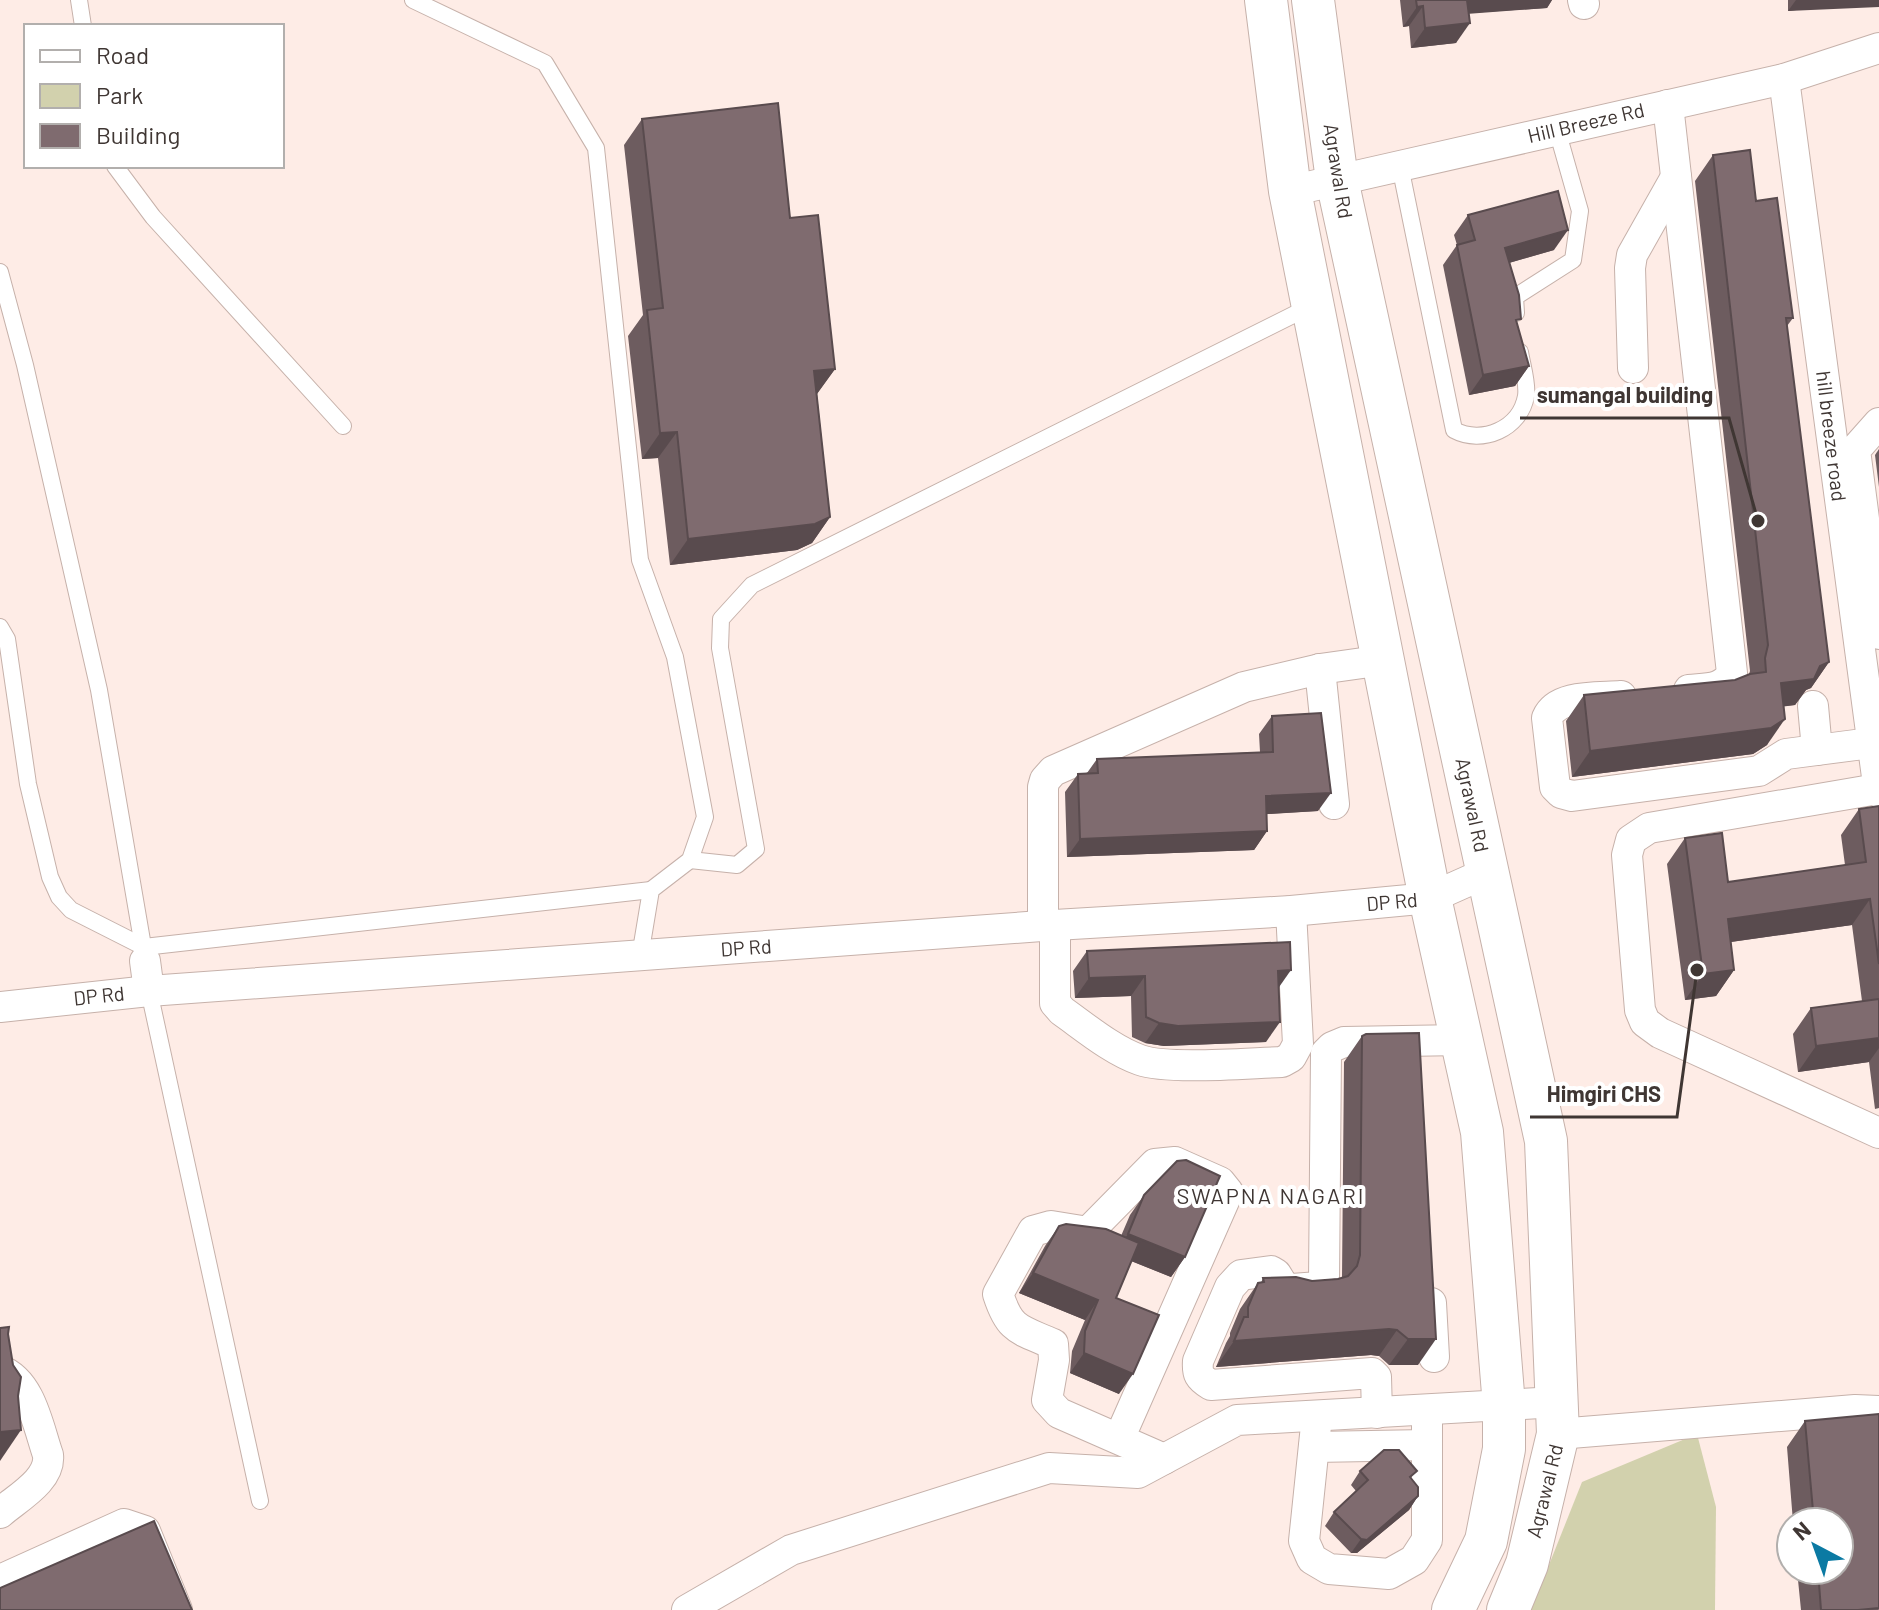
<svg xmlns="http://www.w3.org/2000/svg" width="1879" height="1610" font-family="Barlow,sans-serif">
  <rect width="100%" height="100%" fill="#feece6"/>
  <polygon fill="#d2d1ad" points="1697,1434 1716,1507 1715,1610 1531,1610 1582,1482"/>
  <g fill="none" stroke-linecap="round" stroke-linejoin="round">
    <g stroke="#c6b1aa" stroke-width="18">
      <g id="lane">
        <polyline points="79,0 83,26"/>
        <polyline points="413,0 545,63 596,148 640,560 675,657 705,817 690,860 651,890 640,956"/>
        <polyline points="115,166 153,217 343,426"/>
        <path d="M 1400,166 L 1454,430 C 1482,445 1520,429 1526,396 C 1528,383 1522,365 1520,352"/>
        <polyline points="0,272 25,365 99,690 144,952"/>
        <polyline points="1516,313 1515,297 1573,260 1580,211 1557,130"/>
        <polyline points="0,627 7,639 28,784 50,877 59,897 71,910 144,947 651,890"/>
        <polyline points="690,860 737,865 756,849 720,648 721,619 752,585 1313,305"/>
        <polyline points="149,991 260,1501"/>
      </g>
    </g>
    <g stroke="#c6b1aa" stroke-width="32">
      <g id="street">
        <polyline points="1583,0 1584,4"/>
        <polyline points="1784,79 1879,792"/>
        <path d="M 1668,105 L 1732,673 C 1723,690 1707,688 1689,690"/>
        <polyline points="1290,191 1784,79 1879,48"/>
        <polyline points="1633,368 1630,268 1632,255 1676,177"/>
        <polyline points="1879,423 1855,450 1879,634"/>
        <polyline points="1320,669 1334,804"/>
        <path d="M 1621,696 C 1598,698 1557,694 1547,718 L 1555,787 L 1561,793 L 1572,796 L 1759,771 L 1786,754 L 1871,743"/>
        <polyline points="1813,706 1817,750"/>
        <polyline points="1877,789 1649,828 1631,840 1627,855 1640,1010 1645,1022 1660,1033 1879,1133"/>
        <path d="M 1055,925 L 1055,1003 L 1062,1011 C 1086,1028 1112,1050 1140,1060 C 1169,1070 1248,1063 1282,1062 L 1291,1057 L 1298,1044 L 1291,911"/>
        <polyline points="1043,926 1043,787 1045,780 1053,771 1244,687 1320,669 1384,660"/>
        <polyline points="145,961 149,991"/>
        <polyline points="0,1007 149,991 1055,925 1291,911 1430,898 1486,873"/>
        <polyline points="1431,1303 1434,1357"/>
        <path d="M 0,1370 C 31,1382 38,1426 48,1455 C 51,1480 17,1498 0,1513"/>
        <path d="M 1377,1413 L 1376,1377 L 1372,1373 L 1211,1385 C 1199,1378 1197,1374 1198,1361 L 1230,1287 L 1241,1275 L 1271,1271 L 1276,1274 L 1284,1287 L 1292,1289 L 1319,1287 L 1324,1281 L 1326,1053 L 1332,1047 L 1344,1042 L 1462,1040"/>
        <polyline points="1317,1416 1304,1541 1312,1559 1329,1569 1389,1574 1414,1560 1427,1540 1427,1411"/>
        <polyline points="1558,1434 1855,1410 1879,1411"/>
        <path d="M 1119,1439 L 1228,1192 L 1220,1182 L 1175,1162 L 1155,1164 L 1088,1232 L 1051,1226 L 1033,1231 L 998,1294 C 1010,1331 1019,1329 1053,1344 L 1054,1360 L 1047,1400 L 1059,1413 L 1164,1459"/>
        <polyline points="1314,1447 1427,1445"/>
        <polyline points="0,1580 124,1524 145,1531 177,1610"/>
        <polyline points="687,1610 791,1550 1049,1468 1138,1473 1237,1420 1557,1402"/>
      </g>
    </g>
    <g stroke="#c6b1aa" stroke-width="44">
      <g id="secondary">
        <polyline points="1266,0 1290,191 1430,898 1482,1132 1504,1406 1504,1449 1486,1541 1453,1610"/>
        <polyline points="1313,0 1337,180 1546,1141 1558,1434 1527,1564 1508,1610"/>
      </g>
    </g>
    <use href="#lane" stroke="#fff" stroke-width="16"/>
    <use href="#street" stroke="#fff" stroke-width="30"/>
    <use href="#secondary" stroke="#fff" stroke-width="42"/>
  </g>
  <g fill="#6d5c5f">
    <polygon points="1400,0 1552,0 1547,8 1469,13 1456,43 1411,48 1409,26 1403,27"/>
    <polygon points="1788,0 1879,0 1788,11"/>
    <polygon points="642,119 790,218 835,369 817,394 830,517 812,543 797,550 670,565 658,458 642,459 628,336 643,315 624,145"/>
    <polygon points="1713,155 1756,201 1793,318 1787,326 1829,662 1811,688 1806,690 1795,705 1784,706 1767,745 1753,754 1572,777 1566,721 1584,695 1735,680 1749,674 1750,671 1695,181"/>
    <polygon points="1468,215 1554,250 1509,263 1517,324 1529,366 1515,386 1469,395 1443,265 1457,245 1454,235"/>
    <polygon points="1879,449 1879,487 1875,455"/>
    <polygon points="1272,716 1318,811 1267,814 1267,831 1254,850 1067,857 1065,792 1078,774 1087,773 1097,759 1260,752 1259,734"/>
    <polygon points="1879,806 1879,1108 1875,1109 1869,1062 1798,1072 1793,1034 1811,1008 1862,1001 1852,925 1731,942 1734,970 1716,996 1685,1000 1667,864 1685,838 1728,882 1845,865 1841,835 1859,809"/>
    <polygon points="1087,951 1278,989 1266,1042 1164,1046 1145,1043 1132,1037 1131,996 1075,998 1073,971"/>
    <polygon points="1362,1036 1418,1365 1389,1365 1379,1356 1371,1355 1216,1367 1226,1343 1230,1336 1230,1333 1240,1309 1258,1283 1261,1283 1263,1278 1312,1281 1342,1278 1344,1062"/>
    <polygon points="1144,1195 1185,1257 1171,1277 1131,1261 1116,1298 1119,1394 1070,1373 1072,1351 1085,1320 1019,1293 1045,1246 1059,1226 1121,1236 1130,1215"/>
    <polygon points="1805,1421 1879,1610 1801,1610 1797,1570 1839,1570 1839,1522 1793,1522 1787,1447"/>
    <polygon points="1360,1471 1411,1478 1418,1496 1409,1510 1357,1553 1351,1553 1325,1526 1334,1512 1356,1491 1351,1485"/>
  </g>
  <g fill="#594b4e">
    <polygon points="1463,0 1552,0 1547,8 1453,15"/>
    <polygon points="1796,0 1879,0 1879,7 1788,11"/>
    <polygon points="1423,6 1409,26 1403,27 1417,7"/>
    <polygon points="1470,23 1456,43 1411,48 1425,28"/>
    <polygon points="1568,230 1554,250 1491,268 1505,248"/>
    <polygon points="1529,366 1515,386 1469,395 1483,375"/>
    <polygon points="835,369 816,395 814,371"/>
    <polygon points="677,432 658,458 642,459 660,433"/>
    <polygon points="830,517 812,543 797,550 670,565 688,539"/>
    <polygon points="1829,662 1811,688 1806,690 1795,705 1763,709 1781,683"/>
    <polygon points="1785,719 1767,745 1753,754 1572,777 1590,751"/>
    <polygon points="1331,793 1318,811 1253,815 1266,796"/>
    <polygon points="1267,831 1254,850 1067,857 1080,839"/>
    <polygon points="1870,899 1852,925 1709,945 1728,919"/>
    <polygon points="1291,970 1277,990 1278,971"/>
    <polygon points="1734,970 1716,996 1685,1000 1703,974"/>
    <polygon points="1145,976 1131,996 1075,998 1089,978"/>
    <polygon points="1280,1022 1266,1042 1164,1046 1145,1043 1159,1023"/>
    <polygon points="1879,1038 1879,1048 1869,1062 1798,1072 1816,1046"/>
    <polygon points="1128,1234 1185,1257 1171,1277 1114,1254"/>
    <polygon points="1033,1273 1098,1300 1085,1320 1019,1293"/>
    <polygon points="1389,1329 1397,1330 1379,1356 1371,1355 1216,1367 1234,1341"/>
    <polygon points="1408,1339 1436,1339 1418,1365 1389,1365"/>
    <polygon points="1084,1353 1133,1374 1119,1394 1070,1373"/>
    <polygon points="21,1430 0,1461 0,1432"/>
    <polygon points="1418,1496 1409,1510 1357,1553 1351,1553 1361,1539"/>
  </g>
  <g fill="#7f6b6f" stroke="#594b4e" stroke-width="2">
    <polygon points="1416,0 1467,0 1470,23 1425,28 1423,6 1417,7"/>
    <polygon points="778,103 790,218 818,215 835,369 814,371 830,517 815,524 688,539 677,432 660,433 647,310 663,308 642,119"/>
    <polygon points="1750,150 1756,201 1777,198 1793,318 1786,318 1829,662 1820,666 1814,679 1781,683 1785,719 1771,728 1590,751 1584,695 1735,680 1750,674 1766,672 1765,658 1768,645 1713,155"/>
    <polygon points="1558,191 1568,230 1505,248 1519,295 1521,319 1516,320 1529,366 1483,375 1457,245 1475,240 1468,215"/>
    <polygon points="1321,713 1331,793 1266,796 1267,831 1080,839 1078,774 1098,773 1097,759 1273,752 1272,716"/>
    <polygon points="1879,806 1879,964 1870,899 1728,919 1734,970 1703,974 1685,838 1722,833 1728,882 1866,862 1859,809"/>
    <polygon points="1290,942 1291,970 1278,971 1280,1022 1178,1026 1159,1023 1146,1017 1145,976 1089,978 1087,951"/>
    <polygon points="1879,999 1879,1038 1816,1046 1811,1008"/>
    <polygon points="1419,1033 1436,1339 1408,1339 1397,1330 1389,1329 1234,1341 1244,1317 1248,1317 1248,1307 1258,1283 1264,1282 1263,1278 1296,1277 1312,1281 1338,1279 1348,1276 1357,1266 1360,1255 1362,1036 1366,1034"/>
    <polygon points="1186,1160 1220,1176 1185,1257 1128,1234 1144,1195 1177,1161"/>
    <polygon points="1066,1224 1106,1229 1139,1243 1116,1298 1159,1315 1133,1374 1084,1353 1085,1331 1098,1300 1033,1273 1059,1226"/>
    <polygon points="9,1327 8,1334 13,1365 21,1377 18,1396 21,1430 0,1432 0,1328"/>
    <polygon points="1879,1414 1879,1608 1858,1610 1821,1610 1818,1570 1839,1570 1839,1522 1814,1522 1805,1421"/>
    <polygon points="1384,1450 1399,1450 1417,1471 1410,1477 1418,1487 1418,1496 1367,1540 1361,1539 1334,1512 1368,1480 1360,1471"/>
    <polygon points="154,1521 192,1610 0,1610 0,1588"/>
  </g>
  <g text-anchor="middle" stroke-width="8" stroke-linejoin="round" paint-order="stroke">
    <g font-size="20" fill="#3f3633" stroke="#fff">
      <text transform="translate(1586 123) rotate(-13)" y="7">Hill Breeze Rd</text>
      <text transform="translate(1338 171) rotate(81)" y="7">Agrawal Rd</text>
      <text transform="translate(1831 436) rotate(83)" y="7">hill breeze road</text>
      <text transform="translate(1472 805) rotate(78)" y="7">Agrawal Rd</text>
      <text transform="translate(1392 902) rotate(-5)" y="7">DP Rd</text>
      <text transform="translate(746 948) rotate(-4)" y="7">DP Rd</text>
      <text transform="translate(99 996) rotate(-6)" y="7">DP Rd</text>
      <text transform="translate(1545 1491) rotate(-76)" y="7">Agrawal Rd</text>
    </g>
    <g font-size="22" letter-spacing="2" fill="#3f3633" stroke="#fff">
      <text x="1271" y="1204">SWAPNA NAGARI</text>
    </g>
  </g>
  <path fill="none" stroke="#3f3633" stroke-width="3" d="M1758 521L1729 418H1520M1697 970L1677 1117H1530"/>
  <g fill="#3f3633" stroke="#fff" stroke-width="3">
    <circle cx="1758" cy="521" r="8"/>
    <circle cx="1697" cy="970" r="8"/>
  </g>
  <g font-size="22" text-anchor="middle" font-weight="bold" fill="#3f3633" stroke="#fff" stroke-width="8" stroke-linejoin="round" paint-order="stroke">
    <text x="1625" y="403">sumangal building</text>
    <text x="1604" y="1102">Himgiri CHS</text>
  </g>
  <rect x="24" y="24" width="260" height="144" fill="#ffffff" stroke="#b2afad" stroke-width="2"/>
  <rect x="40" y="50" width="40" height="12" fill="#ffffff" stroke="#b2afad" stroke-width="2"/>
  <text x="96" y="64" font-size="24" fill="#3f3633">Road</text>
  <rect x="40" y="84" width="40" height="24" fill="#d2d1ad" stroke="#b2afad" stroke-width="2"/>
  <text x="96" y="104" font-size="24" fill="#3f3633">Park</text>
  <rect x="40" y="124" width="40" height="24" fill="#7f6b6f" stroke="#b2afad" stroke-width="2"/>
  <text x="96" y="144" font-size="24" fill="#3f3633">Building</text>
  <g transform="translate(1815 1546) rotate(319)"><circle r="38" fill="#ffffff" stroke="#b2afad" stroke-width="2"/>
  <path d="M0-6L14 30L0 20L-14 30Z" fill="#0b7aa3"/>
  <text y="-12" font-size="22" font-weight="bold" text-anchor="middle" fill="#3f3633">N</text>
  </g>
</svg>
